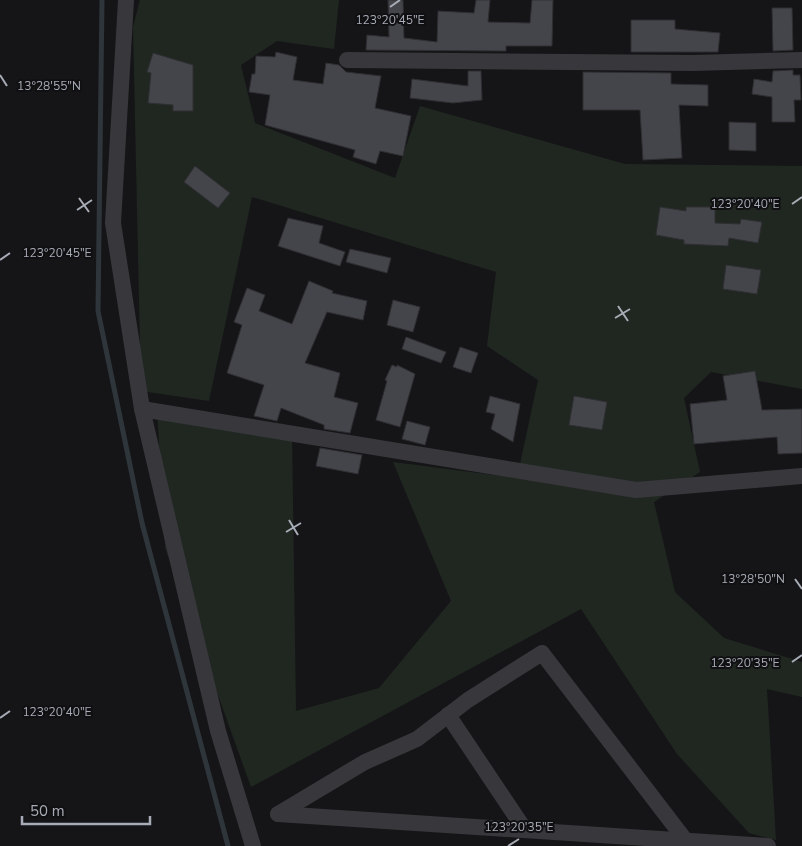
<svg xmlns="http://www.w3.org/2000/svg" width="802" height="846" font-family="'Nunito Sans',sans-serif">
  <rect width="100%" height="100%" fill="#151517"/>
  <polygon fill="#202721" points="140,0 339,0 334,49 277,41 241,65 255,123 395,178 420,106 625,164 802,166 802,389 711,372 684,398 700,472 654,502 675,592 724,638 802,662 802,697 767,689 776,840 749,833 677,754 581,609 251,787 165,548 157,408 292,432 296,711 379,688 451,601 393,462 517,478 538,380 487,346 496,272 252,197 209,401 141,391 133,27"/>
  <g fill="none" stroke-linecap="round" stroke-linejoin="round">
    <polyline stroke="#2e363c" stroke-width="5" points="102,0 98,311 142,523 228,846"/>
  </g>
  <g fill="#44454a" stroke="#2f2f33">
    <polygon points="388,0 403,0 404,38 437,42 438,11 474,13 476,0 490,0 488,22 530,23 532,0 553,0 552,46 506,46 506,51 366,50 367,35 389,37"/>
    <polygon points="772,8 792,8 793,50 773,51"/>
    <polygon points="631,20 675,20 675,29 720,33 718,52 631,52"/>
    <polygon points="276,52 297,57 293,80 323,84 326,63 339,65 346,72 381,76 375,108 411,116 403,156 380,151 376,164 353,157 355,150 265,125 270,95 249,92 252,74 255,74 256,56 275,57"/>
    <polygon points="153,53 193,65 193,111 173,111 173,105 148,103 151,73 147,72"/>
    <polygon points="793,70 793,75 800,75 801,100 794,100 795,122 772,122 772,97 752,94 754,79 772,82 773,71"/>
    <polygon points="468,71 481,71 482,100 453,103 410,98 412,79 468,86"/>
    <polygon points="583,72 671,73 671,84 708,85 708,106 679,105 682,158 643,160 640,110 583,110"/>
    <polygon points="729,122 756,123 756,151 729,150"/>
    <polygon points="195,166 230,193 218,208 184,182"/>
    <polygon points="660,207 686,211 686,207 715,207 715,223 740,224 741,219 762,222 758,243 729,238 728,246 684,244 684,240 656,235"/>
    <polygon points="288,218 323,226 319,243 345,252 340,266 278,246"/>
    <polygon points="350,249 391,258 387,273 346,262"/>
    <polygon points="726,265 761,270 757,294 723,289"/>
    <polygon points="309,281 333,291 332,293 367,301 363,320 327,312 305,363 340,373 334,397 358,403 350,433 324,429 324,425 281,408 277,421 254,416 264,385 227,373 242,325 234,322 247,288 265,295 259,311 292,324"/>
    <polygon points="393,300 420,307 413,332 387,325"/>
    <polygon points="406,337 446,352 441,363 402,349"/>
    <polygon points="460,347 478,353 471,373 453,367"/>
    <polygon points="392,365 397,367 397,365 415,374 400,427 376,420 387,381 385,380"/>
    <polygon points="755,371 762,410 802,409 802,453 778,454 777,437 694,444 690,404 727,400 723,376"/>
    <polygon points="490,396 520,404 513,442 491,429 495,414 486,412"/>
    <polygon points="574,396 607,402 602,430 569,425"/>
    <polygon points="407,421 430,427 425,445 402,439"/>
    <polygon points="320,448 362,455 358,474 316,466"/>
  </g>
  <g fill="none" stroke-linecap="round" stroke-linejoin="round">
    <g stroke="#37373c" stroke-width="16">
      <polyline points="126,0 113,223 142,409"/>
      <polyline points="347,60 693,63 802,60"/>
      <polyline points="448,715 525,830"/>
      <polyline points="278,814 365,762 417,739 468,700 542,653 686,841"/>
      <polyline points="278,814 768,846"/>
      <polyline points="253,846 218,731 142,409 636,490 802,476"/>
    </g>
  </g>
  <path fill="none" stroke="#a8acb6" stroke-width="2" d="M 390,7 L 400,0M 0,75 L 7,86M 79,198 L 89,212M 792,204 L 802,197M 77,210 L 92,200M 0,260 L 10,253M 618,306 L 628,321M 615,318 L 630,309M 289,520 L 298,535M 286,532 L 301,523M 795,579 L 802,589M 792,662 L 802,655M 0,718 L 10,711M 508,846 L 519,839"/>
  <g font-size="12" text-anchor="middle" fill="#a8acb6" stroke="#101012" stroke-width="4" stroke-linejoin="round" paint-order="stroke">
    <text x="390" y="24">123°20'45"E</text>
    <text x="49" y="90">13°28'55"N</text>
    <text x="745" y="208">123°20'40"E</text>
    <text x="57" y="257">123°20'45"E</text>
    <text x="753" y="583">13°28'50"N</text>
    <text x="745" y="667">123°20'35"E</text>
    <text x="57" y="716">123°20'40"E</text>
    <text x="519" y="831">123°20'35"E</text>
  </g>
  <path d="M22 816v8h128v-8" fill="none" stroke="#a8acb6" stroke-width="2.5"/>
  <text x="30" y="816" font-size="15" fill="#a8acb6" stroke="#101012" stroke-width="4" paint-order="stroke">50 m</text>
</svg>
